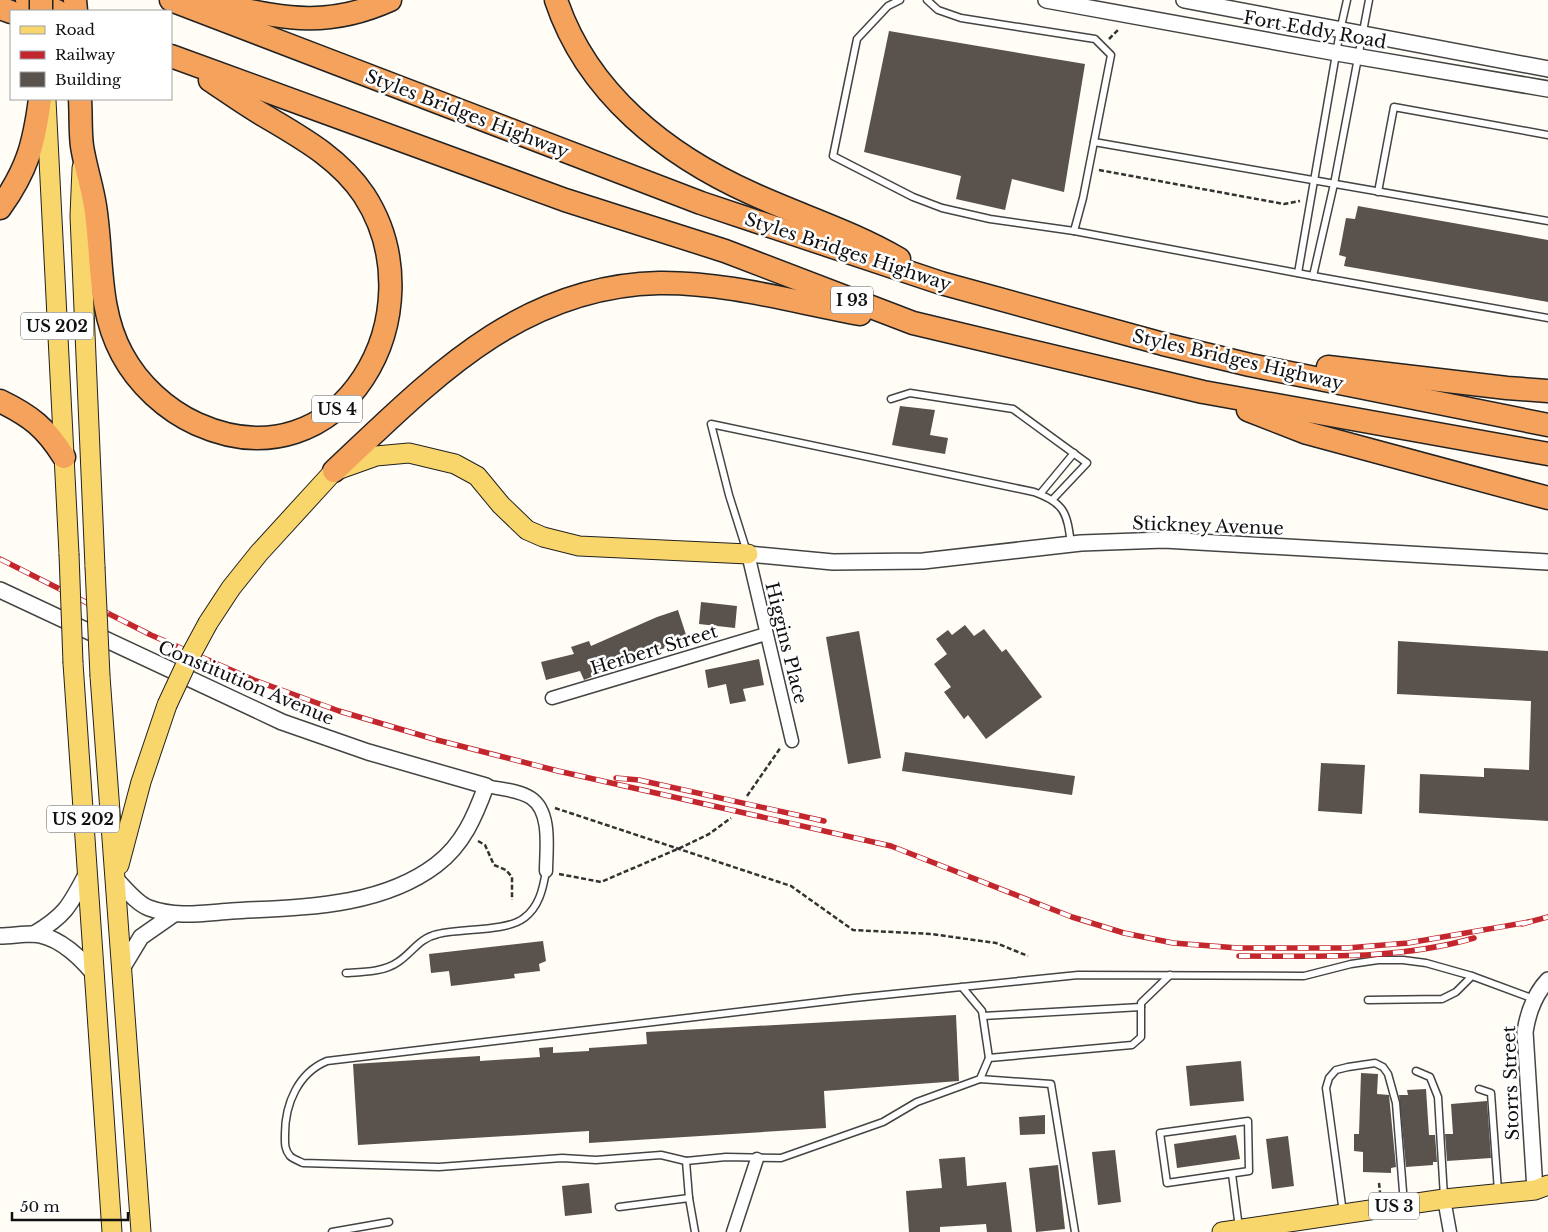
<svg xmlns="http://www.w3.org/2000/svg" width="1548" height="1232" font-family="'Libre Baskerville',serif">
  <rect width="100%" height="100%" fill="#fffdf5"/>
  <g fill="#5a524d">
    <polygon points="889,31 1085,64 1064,192 1012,179 1005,210 956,199 961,176 864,152"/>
    <polygon points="1358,206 1548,240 1548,302 1344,266 1346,257 1339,255 1346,218 1355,219"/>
    <polygon points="900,406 935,410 930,435 948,438 945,454 892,445"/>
    <polygon points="701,602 737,606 735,628 699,624"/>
    <polygon points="678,610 688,641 652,652 584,680 580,671 546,680 541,662 574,654 571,647 589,641 591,646 657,617"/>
    <polygon points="965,625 974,636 984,629 1002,652 1006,649 1042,697 986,739 968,715 964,719 944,692 951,687 934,664 947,654 936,639 948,630 952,635"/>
    <polygon points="859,631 881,758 848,764 826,637"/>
    <polygon points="1398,641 1548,651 1548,821 1419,813 1420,774 1484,777 1484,768 1529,770 1531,701 1397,694"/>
    <polygon points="759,659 764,685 743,689 746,701 730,704 726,684 708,688 705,670"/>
    <polygon points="905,752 1075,776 1072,795 902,771"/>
    <polygon points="1321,763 1365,765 1362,814 1318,811"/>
    <polygon points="543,941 546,961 539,964 540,971 514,974 515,978 451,986 449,971 431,973 429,954"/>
    <polygon points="956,1015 959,1081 824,1091 826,1128 589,1143 589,1131 358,1145 353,1064 480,1056 480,1061 540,1057 539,1048 553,1047 553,1053 589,1051 589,1048 647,1044 646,1032"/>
    <polygon points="1241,1061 1244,1101 1190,1106 1186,1066"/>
    <polygon points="1361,1073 1378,1074 1377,1094 1389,1095 1396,1167 1391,1168 1391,1173 1363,1172 1363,1152 1354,1151 1354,1134 1359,1134"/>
    <polygon points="1426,1089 1429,1135 1435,1135 1437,1162 1433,1162 1433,1165 1406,1167 1399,1095 1408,1095 1407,1090"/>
    <polygon points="1487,1101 1491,1158 1447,1161 1445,1134 1453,1134 1451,1104"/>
    <polygon points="1045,1115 1045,1134 1020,1135 1019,1117"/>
    <polygon points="1236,1135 1240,1159 1177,1168 1174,1144"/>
    <polygon points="1288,1136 1294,1186 1272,1189 1266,1139"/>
    <polygon points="1115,1150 1121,1202 1098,1205 1092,1152"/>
    <polygon points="965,1157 967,1186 1006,1182 1012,1232 987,1232 986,1224 940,1227 940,1232 909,1232 906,1191 942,1188 939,1159"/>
    <polygon points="1058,1165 1065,1229 1036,1232 1029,1168"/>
    <polygon points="589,1183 592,1213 565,1216 562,1186"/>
  </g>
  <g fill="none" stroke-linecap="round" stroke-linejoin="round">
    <g stroke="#444" stroke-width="9">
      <g id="service">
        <polyline points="900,0 888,6 857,39 833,156 913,197 942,208 990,219 1074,231 1313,276 1548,318"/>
        <polyline points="927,0 938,10 961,18 1095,39 1111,55 1083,198 1074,231"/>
        <polyline points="1094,142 1548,221"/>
        <polyline points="1378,192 1394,107 1548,135"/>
        <polyline points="1298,273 1340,31 1347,0"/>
        <polyline points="1313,276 1334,184 1369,0"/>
        <polyline points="891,399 910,393 1013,409 1087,463 1053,499"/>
        <polyline points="1040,494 1074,453"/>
        <path d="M 747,552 L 729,495 L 711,424 L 1034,492 C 1065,503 1067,513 1071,544"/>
        <path d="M 346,973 C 363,972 384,972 398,962 C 413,952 419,938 438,934 C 461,928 506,932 524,918 C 539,907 543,889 546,871"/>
        <polyline points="962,987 982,1011 989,1058 1132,1045 1141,1037 1141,1003 1170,975"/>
        <polyline points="1368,1000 1442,999 1456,992 1472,976 1534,999"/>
        <polyline points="983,1016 1141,1007"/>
        <polyline points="1416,1071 1430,1077 1438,1097 1444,1197"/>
        <polyline points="980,1079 1051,1084 1075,1232"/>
        <polyline points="1479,1089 1491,1093 1498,1191"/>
        <polygon points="1248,1121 1249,1171 1167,1183 1160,1133"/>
        <polyline points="686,1161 726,1157 781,1158 883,1122 917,1102 980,1079 989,1058"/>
        <polyline points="1232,1174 1239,1228"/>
        <path d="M 689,1198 L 686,1161 L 661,1155 L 596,1160 L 562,1158 L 439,1167 L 303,1163 C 299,1161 293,1159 290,1156 C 284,1149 285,1142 285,1134 C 285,1104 298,1073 327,1061 L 854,998 L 1078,975 L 1304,976 L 1351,964 L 1378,960 L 1403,960 L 1426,963 L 1472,976"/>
        <polyline points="619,1207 689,1198 695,1232"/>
        <polyline points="1343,1213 1326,1088 1329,1078 1336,1070 1348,1067 1375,1063 1383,1067 1388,1074 1396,1103 1404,1204"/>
        <polyline points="332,1232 389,1222"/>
      </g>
    </g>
    <g stroke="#444" stroke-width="15">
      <g id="minor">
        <polyline points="748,554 792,741"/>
        <polyline points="552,698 766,634"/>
        <path d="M 486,786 C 500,789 519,790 531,798 C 552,812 546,850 546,871"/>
        <polyline points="1444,1199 1450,1232"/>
        <polyline points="733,1232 757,1159"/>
      </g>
    </g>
    <g stroke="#444" stroke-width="18">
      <g id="tertiary">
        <polyline points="1046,0 1337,53 1548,89"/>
        <polyline points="1184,0 1548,69"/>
        <polyline points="748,554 833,562 923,561 1081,543 1164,540 1548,562"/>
        <path d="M 0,590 L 282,722 L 368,752 L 486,786 C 475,816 463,845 436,865 C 379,908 300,907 232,911 C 204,913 176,918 149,908 C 136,903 125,888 115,878"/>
        <path d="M 34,934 C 66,915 70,905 87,873"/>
        <path d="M 0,936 C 10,936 22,934 32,934 C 57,935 79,956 94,974"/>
        <polyline points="121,970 141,937 174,914"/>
        <path d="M 1535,1190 L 1525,1032 C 1528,1012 1534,995 1548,980"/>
      </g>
    </g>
    <g stroke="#222" stroke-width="21">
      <g id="primary">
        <polyline points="46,100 69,554"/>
        <polyline points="82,168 80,216 95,567"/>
        <polyline points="208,623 231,588 259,553 334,471 376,456 409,453 455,464 477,476 501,505 527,530 543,537 579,546 748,554"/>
        <polyline points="73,663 112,1232"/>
        <polyline points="100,676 141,1232"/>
        <polyline points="119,865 141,782 167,705"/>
        <polyline points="1222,1232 1444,1199 1535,1190 1548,1185"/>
      </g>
    </g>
    <g stroke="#222" stroke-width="25">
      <g id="motorway">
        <polyline points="27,0 57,11"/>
        <polyline points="75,0 76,11"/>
        <polyline points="171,0 701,203 941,283 1163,344 1250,365 1548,425"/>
        <path d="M 556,0 C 587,93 666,155 753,194 C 801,216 853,232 899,259"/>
        <path d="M 206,2 C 277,16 321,31 390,0"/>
        <polyline points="0,8 11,12"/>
        <polyline points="171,56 565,200 725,251 913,323 1203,392 1548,454"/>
        <path d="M 80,99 C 81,114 80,131 82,146 C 85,166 92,186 95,206 C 103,256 97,308 122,354 C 138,384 166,410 197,424 C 342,489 440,312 364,195 C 339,158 302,138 265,116 C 246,105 228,92 210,80"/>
        <path d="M 0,208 C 27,170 34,145 40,99"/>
        <polyline points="1328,367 1507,388 1548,391"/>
        <path d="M 0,401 C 31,416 46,428 64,457"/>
        <polyline points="1248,410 1307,433 1548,498"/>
        <path d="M 334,471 C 429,382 518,286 659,283 C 726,282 794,302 860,314"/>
      </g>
    </g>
    <g stroke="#333" stroke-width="2.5" stroke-dasharray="5 2.5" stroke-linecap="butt">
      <polyline points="1109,39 1119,29"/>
      <polyline points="1099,170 1284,204 1300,201"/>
      <polyline points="747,796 781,747"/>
      <polyline points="555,808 791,886 853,930 931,934 996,943 1028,956"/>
      <polyline points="478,841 485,845 494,865 506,870 512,877 512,900"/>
      <polyline points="559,874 601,882 680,848 709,834 731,818"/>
      <polyline points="1379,1183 1380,1192"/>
    </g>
    <use href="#service" stroke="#fff" stroke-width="6"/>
    <use href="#minor" stroke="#fff" stroke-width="12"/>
    <use href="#tertiary" stroke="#fff" stroke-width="15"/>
    <use href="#primary" stroke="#f9d66b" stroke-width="19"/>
    <use href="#motorway" stroke="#f5a25d" stroke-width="22"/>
    <g stroke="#c4262e" stroke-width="5.5">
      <g id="rail">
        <polyline points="0,559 151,635 254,680 339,711 437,740 558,771 891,846 1072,917 1124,933 1173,943 1238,948 1347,948 1408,943 1529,922"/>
        <polyline points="616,778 639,780 824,821"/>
        <polyline points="1522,924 1548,917"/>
        <path d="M 1239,956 C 1318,956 1398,960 1474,938"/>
      </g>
    </g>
    <use href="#rail" stroke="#fff" stroke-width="4" stroke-dasharray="11" stroke-linecap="butt"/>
    <g stroke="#222" stroke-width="21" stroke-linecap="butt">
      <g id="primary-bridge">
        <polyline points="69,554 73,663"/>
        <polyline points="95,567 100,676"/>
        <polyline points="167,705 188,660 208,623"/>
      </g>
    </g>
    <g stroke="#222" stroke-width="25" stroke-linecap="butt">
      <polyline id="motorway-bridge" points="41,0 41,11"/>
    </g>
    <use href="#primary-bridge" stroke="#f9d66b" stroke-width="19"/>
    <use href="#motorway-bridge" stroke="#f5a25d" stroke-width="22"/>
  </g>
  <g text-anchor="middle" stroke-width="5" stroke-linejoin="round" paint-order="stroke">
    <g fill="#fff" stroke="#585858" stroke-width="1">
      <rect x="831" y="286.5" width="42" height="27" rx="4"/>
      <rect x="21" y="312.5" width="72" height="27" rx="4"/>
      <rect x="312" y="395.5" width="50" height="27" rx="4"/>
      <rect x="47" y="805.5" width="72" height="27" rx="4"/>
      <rect x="1369" y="1192.5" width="50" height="27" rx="4"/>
    </g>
    <g font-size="16" font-weight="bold" fill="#111">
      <text x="852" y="306">I 93</text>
      <text x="57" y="332">US 202</text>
      <text x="337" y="415">US 4</text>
      <text x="83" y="825">US 202</text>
      <text x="1394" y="1212">US 3</text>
    </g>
    <g font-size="18" fill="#111" stroke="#fff">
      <text transform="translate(1315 30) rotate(10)" y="6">Fort Eddy Road</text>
      <text transform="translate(467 114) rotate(21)" y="6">Styles Bridges Highway</text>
      <text transform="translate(848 252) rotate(18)" y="6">Styles Bridges Highway</text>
      <text transform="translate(1238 360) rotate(13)" y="6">Styles Bridges Highway</text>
      <text transform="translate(1208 526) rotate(2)" y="6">Stickney Avenue</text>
      <text transform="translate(786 643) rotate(76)" y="6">Higgins Place</text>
      <text transform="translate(654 650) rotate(-17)" y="6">Herbert Street</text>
      <text transform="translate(246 683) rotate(23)" y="6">Constitution Avenue</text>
      <text transform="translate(1511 1083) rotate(-92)" y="6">Storrs Street</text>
    </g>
  </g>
  <rect x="10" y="10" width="162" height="90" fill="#ffffff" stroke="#a0a0a0"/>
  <rect x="20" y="26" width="25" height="8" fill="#f9d66b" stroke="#a0a0a0"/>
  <text x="55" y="35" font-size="15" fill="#111111">Road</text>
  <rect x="20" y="51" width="25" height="8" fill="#c4262e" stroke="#a0a0a0"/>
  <text x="55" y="60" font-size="15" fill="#111111">Railway</text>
  <rect x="20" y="72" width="25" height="15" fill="#5a524d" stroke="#a0a0a0"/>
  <text x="55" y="85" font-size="15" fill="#111111">Building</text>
  <path d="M12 1212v8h116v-8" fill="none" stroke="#111111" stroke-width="2.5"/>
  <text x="20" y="1212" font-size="15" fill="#111111" stroke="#ffffff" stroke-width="4" paint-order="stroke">50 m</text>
</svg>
